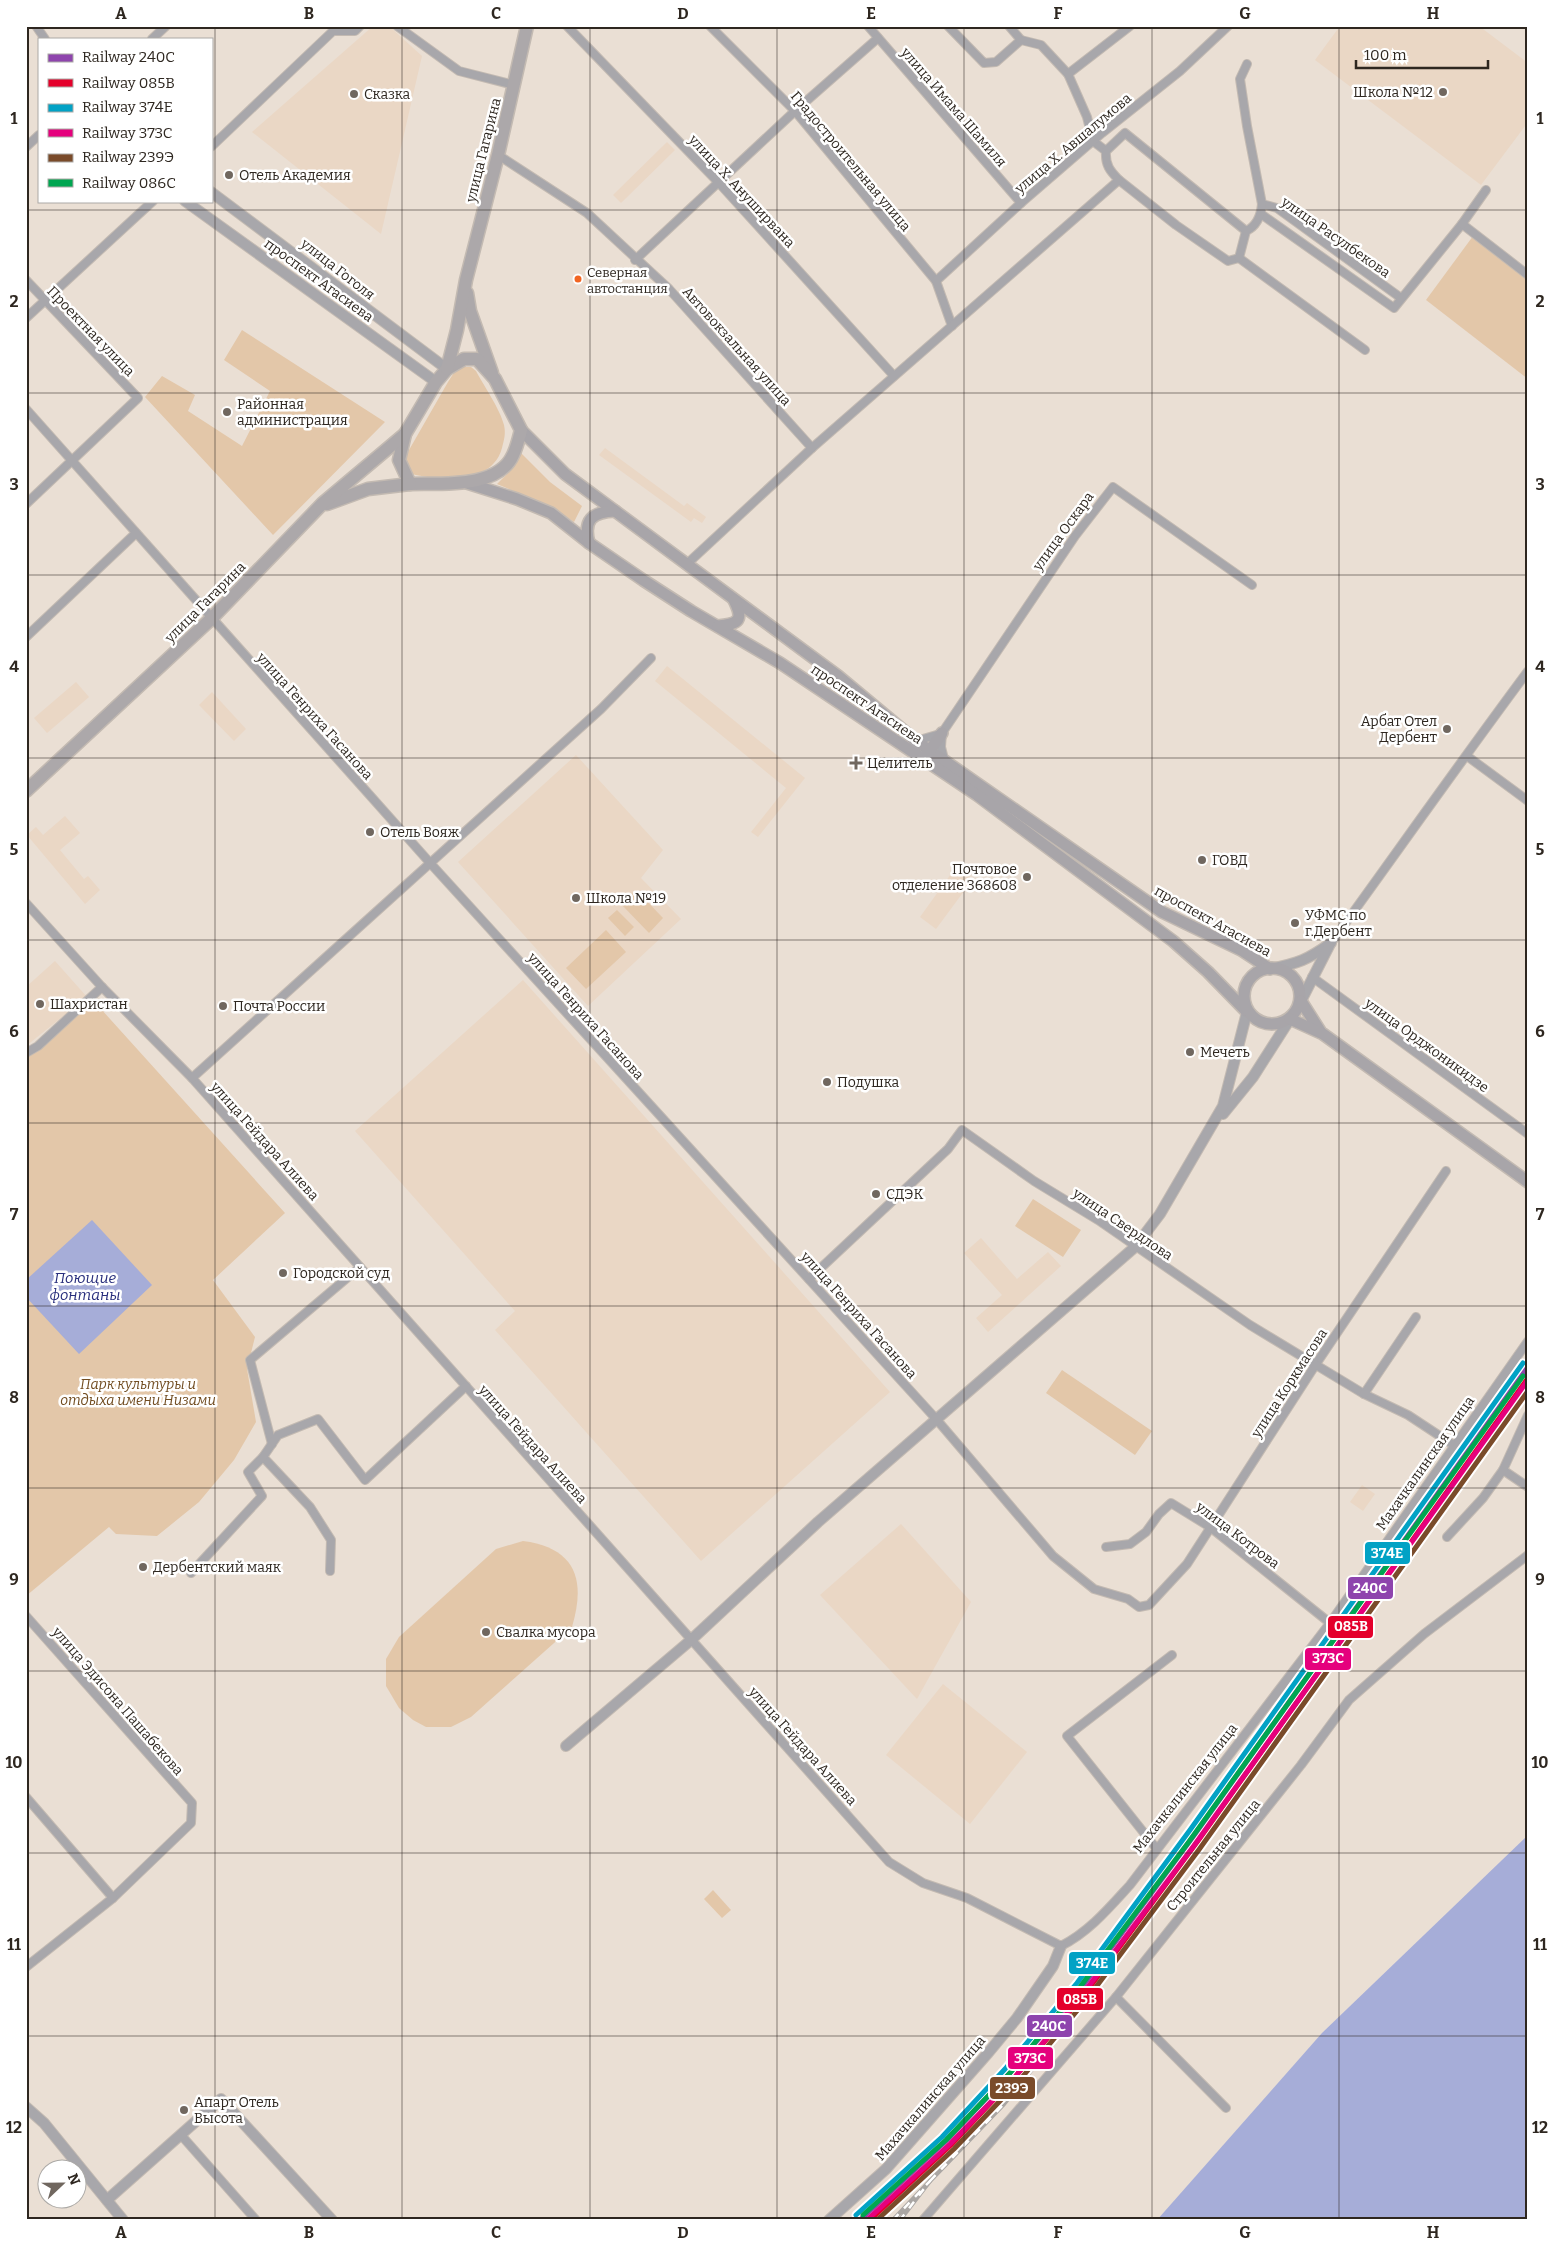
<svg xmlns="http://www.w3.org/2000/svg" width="1554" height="2246" font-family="Bitter,serif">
  <rect width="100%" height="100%" fill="#eadfd4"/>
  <g fill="#ead7c5">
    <polygon points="373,26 389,26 422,56 381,234 252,132"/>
    <polygon points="1340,26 1479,26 1528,63 1528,122 1481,185 1315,60"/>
    <polygon points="667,142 675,150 621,203 613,195"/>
    <polygon points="605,448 684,506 687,503 706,517 702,523 694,518 691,522 599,455"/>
    <polygon points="667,666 805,778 758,837 751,832 786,788 655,681"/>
    <polygon points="76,682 89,697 47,733 34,718"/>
    <polygon points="212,692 246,729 234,741 199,705"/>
    <polygon points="576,755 663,850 641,878 681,919 588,1006 458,862"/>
    <polygon points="65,816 80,833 60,850 84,879 88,876 100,890 85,904 27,835 36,827 43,835"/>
    <polygon points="956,867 973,879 936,929 920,917"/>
    <polygon points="55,961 87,997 26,1046 26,987"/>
    <polygon points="523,980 890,1392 701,1561 495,1330 515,1311 355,1131"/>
    <polygon points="981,1238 1017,1279 1048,1252 1061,1266 988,1332 976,1318 1002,1295 964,1253"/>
    <polygon points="1362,1485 1375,1494 1363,1511 1350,1502"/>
    <polygon points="901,1524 971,1602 917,1699 820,1595"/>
    <polygon points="943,1684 1027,1752 970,1824 886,1755"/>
  </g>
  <g fill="#e3c7a9">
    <polygon points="1476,232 1528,275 1528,379 1426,300"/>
    <polygon points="242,330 385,422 273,535 145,397 162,376 195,395 188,411 242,446 270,391 224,360"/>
    <path d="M 461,367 L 471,367 L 476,371 C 484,386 500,409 504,425 C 506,434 504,440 502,448 C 492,485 440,481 412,474 L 405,457 L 448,382 L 455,371 Z"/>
    <polygon points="520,452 550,482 582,506 574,522 553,508 497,484 512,469"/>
    <polygon points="636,890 663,918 649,933 621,904"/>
    <polygon points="617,910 634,927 625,936 608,918"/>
    <polygon points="606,930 626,952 586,989 566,968"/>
    <polygon points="92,999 285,1213 213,1280 255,1337 247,1369 256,1422 234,1460 199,1502 157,1536 116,1534 109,1527 26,1596 26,1059"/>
    <polygon points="1033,1199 1081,1230 1063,1257 1015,1226"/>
    <polygon points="1062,1370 1152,1431 1135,1455 1046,1393"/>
    <path d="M 523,1541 C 576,1548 586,1580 572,1627 L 471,1717 L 451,1727 L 426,1727 L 413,1720 L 399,1708 L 386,1686 L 386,1659 L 399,1637 L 496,1549 Z"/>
    <polygon points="713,1890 731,1910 722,1918 704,1899"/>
  </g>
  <g fill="#a6add8">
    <polygon points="92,1220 152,1285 79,1354 26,1297 26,1280"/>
    <polygon points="1528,1835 1528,2220 1157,2220 1322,2033"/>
  </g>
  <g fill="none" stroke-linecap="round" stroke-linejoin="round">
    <g stroke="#c3bab2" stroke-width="10">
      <g id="minor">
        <polyline points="36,26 45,39"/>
        <polyline points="397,26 459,71 514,85"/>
        <polyline points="567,26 719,183 894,376"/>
        <polyline points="710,26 795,111 936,281 952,326"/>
        <polyline points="868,26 1021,203"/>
        <polyline points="948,26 984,63 996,62 1021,40 1041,45 1068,74 1087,117 1093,141 1106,151"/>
        <polyline points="1009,26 1021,40"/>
        <polyline points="152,39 166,26"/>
        <polyline points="1068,74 1130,26"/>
        <polyline points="26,147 39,135"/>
        <polyline points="211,147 333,31 355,31 360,26"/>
        <polyline points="498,155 587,213 669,289 812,448"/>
        <polyline points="1119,180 1176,225 1228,261 1239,258 1365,350"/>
        <polyline points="1262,204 1277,208 1401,298"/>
        <polyline points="1261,214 1394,308 1462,224 1528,275"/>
        <polyline points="1462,224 1486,190"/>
        <polyline points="1239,258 1246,231"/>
        <polyline points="635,260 795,111 878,38"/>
        <polyline points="26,280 138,398 26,504"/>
        <polyline points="936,281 1021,203 1102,133 1180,71 1228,26"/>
        <polyline points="26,318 153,201"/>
        <polyline points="26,409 431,864 937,1420 1053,1556 1094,1589 1128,1599 1139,1607 1149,1605 1187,1564 1316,1364 1446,1171"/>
        <path d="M 688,563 L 812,448 L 1119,180 C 1110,171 1105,165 1106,151 L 1125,133 L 1246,231 C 1257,226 1261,215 1262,204 L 1247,126 L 1240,79 L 1247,64"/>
        <polyline points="26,637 136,533"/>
        <polyline points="916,741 940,734"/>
        <polyline points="1467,756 1528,801"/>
        <polyline points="944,759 941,747 942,733 1075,536 1113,487 1252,585"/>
        <path d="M 26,903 L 102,987 L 192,1078 L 889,1862 L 923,1883 L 967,1898 L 1061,1946 C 1089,1932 1109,1908 1130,1885 L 1330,1623 L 1528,1341"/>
        <path d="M 1331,943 C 1397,852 1461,761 1528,671"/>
        <polyline points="1312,977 1528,1134"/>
        <polyline points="26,1053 38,1046 102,987"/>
        <polyline points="192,1078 601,709 651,658"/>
        <polyline points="809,1279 948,1149 962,1130 1034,1181 1098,1220 1250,1325 1364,1394 1408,1415 1455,1446"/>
        <polyline points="1364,1394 1416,1317"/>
        <polyline points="272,1444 250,1360 360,1267"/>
        <polyline points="1503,1470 1528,1487"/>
        <polyline points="1447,1537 1483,1498 1503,1470 1528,1415"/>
        <polyline points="1106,1547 1130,1544 1146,1532 1159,1514 1171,1503 1210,1527 1330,1623"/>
        <polyline points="330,1571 331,1540 310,1507 263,1457 278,1435 318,1419 365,1480 466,1386"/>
        <polyline points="191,1573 262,1496 248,1472 263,1457"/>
        <polyline points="26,1616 192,1803 191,1823 113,1898 26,1967"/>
        <polyline points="26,1797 113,1898"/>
        <polyline points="1156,1848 1067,1736 1172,1655"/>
        <polyline points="1116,1997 1226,2108"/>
        <polyline points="181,2135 256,2220"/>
        <polyline points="923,2220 1116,1997 1301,1765 1349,1700 1424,1634 1528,1555"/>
      </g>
    </g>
    <g stroke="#c3bab2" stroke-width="12">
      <g id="tertiary">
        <polyline points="211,192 447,369"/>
        <polyline points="185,201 436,382"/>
        <path d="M 1270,969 C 1299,963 1307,960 1331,943"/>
        <polyline points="1301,1001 1329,946"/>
        <polyline points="1223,1114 1253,1077 1290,1019"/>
        <polyline points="566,1746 691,1640 818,1522 1135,1247 1160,1214 1223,1106 1247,1012"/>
        <polyline points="26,2107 44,2123 123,2220"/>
        <polyline points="107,2200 221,2099 332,2220"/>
        <polyline points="829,2220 886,2169 988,2053 1017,2018 1053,1966 1061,1946"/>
      </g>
    </g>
    <g stroke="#c3bab2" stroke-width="14">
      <g id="secondary">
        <polyline points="521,430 565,474 838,676 916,741 1162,912 1241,950 1270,969"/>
        <polyline points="467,483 517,499 551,513 589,543 643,580 691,611 780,663 977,795 1173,941 1208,972 1247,1012"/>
        <path d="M 589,543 C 583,520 592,512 615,511"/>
        <path d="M 718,626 C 739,624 744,620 734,600"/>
        <polyline points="926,756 942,733"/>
        <circle cx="1272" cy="996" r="28"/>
        <polyline points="1301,1001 1320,1031"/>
        <polyline points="1290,1019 1323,1034 1528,1182"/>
      </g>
    </g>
    <g stroke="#c3bab2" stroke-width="15">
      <g id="primary">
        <polyline points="467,293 470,311 492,373"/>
        <path d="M 464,359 L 477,359 L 495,379 L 521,430 C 519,438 517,447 513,455 C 498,489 440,483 410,484 L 399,460 L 405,434 L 436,382 L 447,369 Z"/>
        <polyline points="447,369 457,330 466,280 498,155 527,26"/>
        <polyline points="327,504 368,489 410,484"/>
        <polyline points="26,791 211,619 323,503 405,434"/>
      </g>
    </g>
    <use href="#minor" stroke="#a8a7ab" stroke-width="8"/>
    <use href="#tertiary" stroke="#a8a7ab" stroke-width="10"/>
    <use href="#secondary" stroke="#a8a5a9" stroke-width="11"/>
    <use href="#primary" stroke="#aca8aa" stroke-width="12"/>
    <g stroke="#aaa6a3" stroke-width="4.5">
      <g id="rail">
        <polyline points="930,2181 1003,2105 1041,2058 1188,1862 1346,1647 1528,1389"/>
        <polyline points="893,2220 930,2181 900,2220"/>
      </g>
    </g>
    <use href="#rail" stroke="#fff" stroke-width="2.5" stroke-dasharray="8" stroke-linecap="butt"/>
    <g stroke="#fff" stroke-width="9">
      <polyline id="rail-1" points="860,2220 946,2141 1010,2073 1082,1987 1195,1834 1528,1367"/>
    </g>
    <g stroke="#fff" stroke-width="9">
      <polyline id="rail-2" points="870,2220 951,2145 1015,2077 1087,1991 1200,1838 1528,1378"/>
    </g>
    <g stroke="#fff" stroke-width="9">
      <polyline id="rail-3" points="856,2215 942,2137 1005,2069 1077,1983 1190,1830 1523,1363"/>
    </g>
    <g stroke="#fff" stroke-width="9">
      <polyline id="rail-4" points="867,2220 950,2144 1015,2077 1085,1991 1193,1847 1528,1380"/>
    </g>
    <g stroke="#fff" stroke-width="9">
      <polyline id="rail-5" points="877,2220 954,2149 1019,2081 1090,1995 1198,1851 1528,1391"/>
    </g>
    <g stroke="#fff" stroke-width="9">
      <polyline id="rail-6" points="863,2215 946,2140 1010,2073 1080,1987 1188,1843 1523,1376"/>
    </g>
    <use href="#rail-1" stroke="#8e44ad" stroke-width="5"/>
    <use href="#rail-2" stroke="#e4002b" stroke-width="5"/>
    <use href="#rail-3" stroke="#02a2c5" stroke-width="5"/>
    <use href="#rail-4" stroke="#e5007d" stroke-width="5"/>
    <use href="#rail-5" stroke="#7a4b2a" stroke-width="5"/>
    <use href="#rail-6" stroke="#00a651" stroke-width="5"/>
  </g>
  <path fill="none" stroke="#2e2720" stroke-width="1" stroke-opacity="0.55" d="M 215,26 L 215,2220M 402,26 L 402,2220M 590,26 L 590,2220M 777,26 L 777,2220M 964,26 L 964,2220M 1152,26 L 1152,2220M 1339,26 L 1339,2220M 26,210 L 1528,210M 26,393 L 1528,393M 26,575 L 1528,575M 26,758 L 1528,758M 26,940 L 1528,940M 26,1123 L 1528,1123M 26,1306 L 1528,1306M 26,1488 L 1528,1488M 26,1671 L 1528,1671M 26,1853 L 1528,1853M 26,2036 L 1528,2036"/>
  <g fill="#70675f" stroke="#fff" stroke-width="2">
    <circle cx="1443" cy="92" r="5"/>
    <circle cx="354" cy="94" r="5"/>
    <circle cx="229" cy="175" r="5"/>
    <circle cx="227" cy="412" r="5"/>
    <circle cx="1447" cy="729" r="5"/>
    <path d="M853.5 755.5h5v5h5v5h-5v5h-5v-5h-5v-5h5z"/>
    <circle cx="370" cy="832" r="5"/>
    <circle cx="1202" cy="860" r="5"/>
    <circle cx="1027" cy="877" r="5"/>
    <circle cx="576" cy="898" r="5"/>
    <circle cx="1295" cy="923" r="5"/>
    <circle cx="40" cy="1004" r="5"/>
    <circle cx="223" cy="1006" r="5"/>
    <circle cx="1190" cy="1052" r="5"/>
    <circle cx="827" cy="1082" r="5"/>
    <circle cx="876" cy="1194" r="5"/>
    <circle cx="283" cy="1273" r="5"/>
    <circle cx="143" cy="1567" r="5"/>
    <circle cx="486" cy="1632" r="5"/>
    <circle cx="184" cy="2110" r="5"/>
  </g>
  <circle fill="#f26522" stroke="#fff" stroke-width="2" cx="578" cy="279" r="4.5"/>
  <g text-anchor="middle" stroke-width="5" stroke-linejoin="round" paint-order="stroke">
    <g font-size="13" fill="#2e2720" stroke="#fff" text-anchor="start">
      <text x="587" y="277">Северная<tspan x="587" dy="16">автостанция</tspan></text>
    </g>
    <g font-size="14" fill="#2e2720" stroke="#fff" text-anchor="start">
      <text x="1433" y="97" text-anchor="end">Школа №12</text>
      <text x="364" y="99">Сказка</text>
      <text x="239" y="180">Отель Академия</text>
      <text x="237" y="409">Районная<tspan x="237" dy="16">администрация</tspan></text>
      <text x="1437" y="726" text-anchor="end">Арбат Отел<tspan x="1437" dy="16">Дербент</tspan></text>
      <text x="867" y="768">Целитель</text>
      <text x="380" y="837">Отель Вояж</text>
      <text x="1212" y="865">ГОВД</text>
      <text x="1017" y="874" text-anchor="end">Почтовое<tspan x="1017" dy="16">отделение 368608</tspan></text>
      <text x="586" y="903">Школа №19</text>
      <text x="1305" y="920">УФМС по<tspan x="1305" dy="16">г.Дербент</tspan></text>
      <text x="50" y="1009">Шахристан</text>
      <text x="233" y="1011">Почта России</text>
      <text x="1200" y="1057">Мечеть</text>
      <text x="837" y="1087">Подушка</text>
      <text x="886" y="1199">СДЭК</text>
      <text x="293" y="1278">Городской суд</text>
      <text x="153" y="1572">Дербентский маяк</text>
      <text x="496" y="1637">Свалка мусора</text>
      <text x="194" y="2107">Апарт Отель<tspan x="194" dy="16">Высота</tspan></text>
    </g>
    <g font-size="14" fill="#2e2720" stroke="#fff">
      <text transform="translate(954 107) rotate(49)" y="5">улица Имама Шамиля</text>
      <text transform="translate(1073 143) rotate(-40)" y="5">улица Х. Авшалумова</text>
      <text transform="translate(483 150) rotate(-76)" y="5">улица Гагарина</text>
      <text transform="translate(851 161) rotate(50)" y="5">Градостроительная улица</text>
      <text transform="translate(742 191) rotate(47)" y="5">улица Х. Ануширвана</text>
      <text transform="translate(1336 237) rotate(35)" y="5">улица Расулбекова</text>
      <text transform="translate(338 269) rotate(38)" y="5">улица Гоголя</text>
      <text transform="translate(319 280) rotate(36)" y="5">проспект Агасиева</text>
      <text transform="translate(91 331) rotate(46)" y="5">Проектная улица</text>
      <text transform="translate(737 346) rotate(48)" y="5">Автовокзальная улица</text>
      <text transform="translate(1063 531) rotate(-54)" y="5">улица Оскара</text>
      <text transform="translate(205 602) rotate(-45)" y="5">улица Гагарина</text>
      <text transform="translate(867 704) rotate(34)" y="5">проспект Агасиева</text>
      <text transform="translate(315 716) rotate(48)" y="5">улица Генриха Гасанова</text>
      <text transform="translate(1213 921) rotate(29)" y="5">проспект Агасиева</text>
      <text transform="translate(586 1016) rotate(48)" y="5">улица Генриха Гасанова</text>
      <text transform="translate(1427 1045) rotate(36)" y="5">улица Орджоникидзе</text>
      <text transform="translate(265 1141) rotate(48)" y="5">улица Гейдара Алиева</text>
      <text transform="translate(1123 1224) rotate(34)" y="5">улица Свердлова</text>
      <text transform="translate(859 1315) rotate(48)" y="5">улица Генриха Гасанова</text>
      <text transform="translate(1289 1383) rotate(-57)" y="5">улица Коркмасова</text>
      <text transform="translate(533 1444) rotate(48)" y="5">улица Гейдара Алиева</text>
      <text transform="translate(1425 1463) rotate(-55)" y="5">Махачкалинская улица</text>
      <text transform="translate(1238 1535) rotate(37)" y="5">улица Котрова</text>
      <text transform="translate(118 1701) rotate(49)" y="5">улица Эдисона Пашабекова</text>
      <text transform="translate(803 1746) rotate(48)" y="5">улица Гейдара Алиева</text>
      <text transform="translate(1185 1788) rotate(-52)" y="5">Махачкалинская улица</text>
      <text transform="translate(1213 1855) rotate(-51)" y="5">Строительная улица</text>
      <text transform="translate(930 2098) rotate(-49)" y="5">Махачкалинская улица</text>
    </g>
    <g font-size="14" font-style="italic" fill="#714c20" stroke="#fff">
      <text x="138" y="1389">Парк культуры и<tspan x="138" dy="16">отдыха имени Низами</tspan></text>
    </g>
    <g font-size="15" font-style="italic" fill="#282e7c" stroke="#fff">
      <text x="85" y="1283">Поющие<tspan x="85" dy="17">фонтаны</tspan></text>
    </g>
  </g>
  <g stroke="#fff" stroke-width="2">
    <rect x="1364" y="1541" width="47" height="24" rx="5" fill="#02a2c5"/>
    <rect x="1347" y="1576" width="47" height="24" rx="5" fill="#8e44ad"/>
    <rect x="1327" y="1615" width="47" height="24" rx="5" fill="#e4002b"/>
    <rect x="1304" y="1647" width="48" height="24" rx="5" fill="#e5007d"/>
    <rect x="1068" y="1951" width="48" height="24" rx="5" fill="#02a2c5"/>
    <rect x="1056" y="1987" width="48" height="24" rx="5" fill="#e4002b"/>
    <rect x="1026" y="2014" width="47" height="24" rx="5" fill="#8e44ad"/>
    <rect x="1007" y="2046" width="47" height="24" rx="5" fill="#e5007d"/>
    <rect x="989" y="2076" width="47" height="24" rx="5" fill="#7a4b2a"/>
  </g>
  <g font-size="14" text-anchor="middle" font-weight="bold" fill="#fff">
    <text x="1387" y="1558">374Е</text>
    <text x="1370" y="1593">240С</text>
    <text x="1351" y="1631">085В</text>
    <text x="1328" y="1663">373C</text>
    <text x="1092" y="1968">374Е</text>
    <text x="1080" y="2004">085В</text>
    <text x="1049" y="2031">240С</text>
    <text x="1030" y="2063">373C</text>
    <text x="1012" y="2093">239Э</text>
  </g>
  <rect width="1554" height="2246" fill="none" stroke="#ffffff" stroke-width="55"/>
  <rect x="38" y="38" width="175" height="165" fill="#ffffff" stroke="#aba9a6"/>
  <rect x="48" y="54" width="25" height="8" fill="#8e44ad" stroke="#aba9a6"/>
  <text x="82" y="62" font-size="15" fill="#2e2720">Railway 240С</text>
  <rect x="48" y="79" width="25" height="8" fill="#e4002b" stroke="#aba9a6"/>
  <text x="82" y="88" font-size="15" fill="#2e2720">Railway 085В</text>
  <rect x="48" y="104" width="25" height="8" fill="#02a2c5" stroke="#aba9a6"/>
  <text x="82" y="112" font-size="15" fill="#2e2720">Railway 374Е</text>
  <rect x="48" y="129" width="25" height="8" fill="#e5007d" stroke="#aba9a6"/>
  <text x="82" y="138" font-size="15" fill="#2e2720">Railway 373C</text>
  <rect x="48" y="154" width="25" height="8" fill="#7a4b2a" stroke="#aba9a6"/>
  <text x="82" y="162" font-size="15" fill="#2e2720">Railway 239Э</text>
  <rect x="48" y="179" width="25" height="8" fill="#00a651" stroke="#aba9a6"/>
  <text x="82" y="188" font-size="15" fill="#2e2720">Railway 086С</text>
  <g transform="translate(62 2184) rotate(68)"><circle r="24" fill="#ffffff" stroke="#aba9a6"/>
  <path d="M0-4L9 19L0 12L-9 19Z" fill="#70675f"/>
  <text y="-8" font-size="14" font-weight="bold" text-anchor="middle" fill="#2e2720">N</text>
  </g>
  <path d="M1356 60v8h132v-8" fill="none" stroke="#2e2720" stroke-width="2.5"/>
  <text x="1364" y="60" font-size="15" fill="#2e2720" stroke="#ffffff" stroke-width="4" paint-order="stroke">100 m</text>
  <rect x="28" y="28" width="1498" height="2190" fill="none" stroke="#2e2720" stroke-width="2"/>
  <g font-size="16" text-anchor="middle" font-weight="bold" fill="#2e2720">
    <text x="121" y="19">A</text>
    <text x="309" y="19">B</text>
    <text x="496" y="19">C</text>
    <text x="683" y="19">D</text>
    <text x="871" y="19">E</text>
    <text x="1058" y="19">F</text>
    <text x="1245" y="19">G</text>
    <text x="1433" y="19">H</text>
    <text x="14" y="124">1</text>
    <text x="1540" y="124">1</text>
    <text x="14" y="307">2</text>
    <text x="1540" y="307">2</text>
    <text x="14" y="490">3</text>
    <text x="1540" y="490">3</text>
    <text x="14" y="672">4</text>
    <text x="1540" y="672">4</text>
    <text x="14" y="855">5</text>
    <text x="1540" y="855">5</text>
    <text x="14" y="1037">6</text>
    <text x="1540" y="1037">6</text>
    <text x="14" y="1220">7</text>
    <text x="1540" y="1220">7</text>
    <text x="14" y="1403">8</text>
    <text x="1540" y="1403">8</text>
    <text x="14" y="1585">9</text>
    <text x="1540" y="1585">9</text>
    <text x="14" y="1768">10</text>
    <text x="1540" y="1768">10</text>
    <text x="14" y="1950">11</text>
    <text x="1540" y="1950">11</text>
    <text x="14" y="2133">12</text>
    <text x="1540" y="2133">12</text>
    <text x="121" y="2238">A</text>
    <text x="309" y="2238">B</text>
    <text x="496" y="2238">C</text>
    <text x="683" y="2238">D</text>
    <text x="871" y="2238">E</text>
    <text x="1058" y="2238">F</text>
    <text x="1245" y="2238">G</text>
    <text x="1433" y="2238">H</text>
  </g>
</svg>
